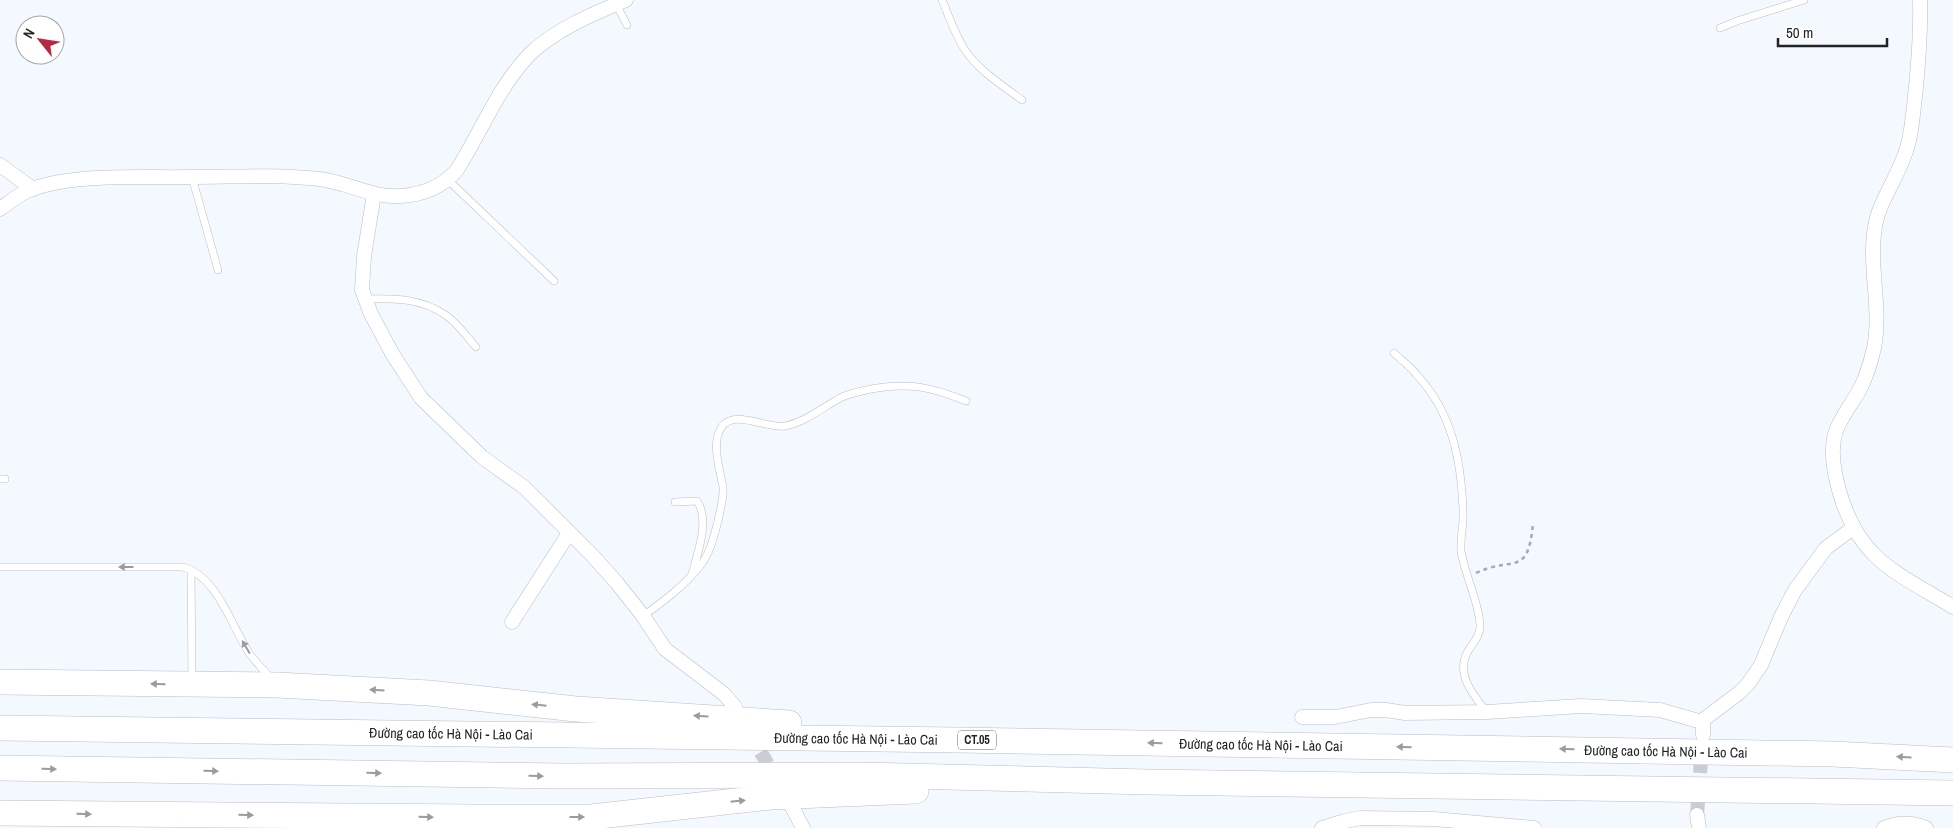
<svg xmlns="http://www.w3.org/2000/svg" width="1953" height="828" font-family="'Archivo Narrow',sans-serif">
  <rect width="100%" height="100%" fill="#f4f8ff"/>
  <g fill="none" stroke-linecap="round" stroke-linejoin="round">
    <g stroke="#caced4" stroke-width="14" stroke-dasharray="14 7" stroke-linecap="butt">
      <polyline points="750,734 776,778"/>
      <polyline points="1697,815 1702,746"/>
    </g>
    <g stroke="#b7bec8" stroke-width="8">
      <g id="lane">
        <path d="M 942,0 C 949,16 955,35 965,50 C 979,71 1002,85 1022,100"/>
        <polyline points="616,4 627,25"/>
        <polyline points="1720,28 1737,21 1804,0"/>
        <polyline points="192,177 218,270"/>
        <polyline points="448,180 554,281"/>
        <path d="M 365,299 C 394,298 422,298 447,316 C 458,324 467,337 476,347"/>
        <path d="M 1394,353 C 1401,360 1410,366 1416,374 C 1452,412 1461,459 1463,510 C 1464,524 1460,537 1461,551 C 1465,576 1478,599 1480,624 C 1481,635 1473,643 1468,651 C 1455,674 1473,695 1487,712"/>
        <polyline points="0,479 5,479"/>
        <path d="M 675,502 L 697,501 C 710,519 698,553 692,574"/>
        <path d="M 0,567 L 183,567 C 217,576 231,625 249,653 C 256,662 264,671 272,679"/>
        <polyline points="191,570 192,679"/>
        <path d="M 643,616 C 664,601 684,586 700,566 C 710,554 714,536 718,521 C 720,510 724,498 723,487 C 720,470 711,444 721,428 C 733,408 766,429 785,426 C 806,422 823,407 842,397 C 851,393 861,391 871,389 C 909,382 931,387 966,401"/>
      </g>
    </g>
    <g stroke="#b7bec8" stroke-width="15">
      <g id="street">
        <path d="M 1920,0 C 1921,36 1918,70 1914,106 C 1912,122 1911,139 1905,154 C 1897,178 1878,204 1875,227 C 1868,267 1882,308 1874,348 C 1871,361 1867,375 1861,387 C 1853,403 1840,417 1835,434 C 1830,452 1834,472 1839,490 C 1858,560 1896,572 1953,607"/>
        <polyline points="0,165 33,189"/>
        <polyline points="374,194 364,256 362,290 371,314 393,355 421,398 482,457 525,488 592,555 617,583 643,616 665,649 724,694 735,707"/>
        <path d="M 0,209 C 10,202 20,193 32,189 C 77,173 143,178 190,177 C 233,177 276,174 319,179 C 347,182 372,198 400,196 C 422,195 442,187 457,170 C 481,132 498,87 530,54 C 556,29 593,14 626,0"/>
        <polyline points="512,622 569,533"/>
        <polyline points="1302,717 1335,717 1371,710 1386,710 1405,713 1487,712 1581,706 1660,710 1702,722"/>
        <polyline points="1703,735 1703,720 1739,693 1748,684 1761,665 1781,617 1795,590 1826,548 1853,528"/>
        <polyline points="791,805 803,828"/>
        <polyline points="1697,815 1699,828"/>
        <polyline points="1322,828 1345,821 1361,818 1434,819 1534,828"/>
        <path d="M 1884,828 C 1899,822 1911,822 1926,828"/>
      </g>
    </g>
    <g stroke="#b7bec8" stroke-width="26">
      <g id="highway">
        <polyline points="0,682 277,685 429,693 576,709 789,723"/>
        <path id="s1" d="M 0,728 L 958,740 L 1833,754 L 1953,760"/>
        <polyline points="0,768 563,776 863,775 1147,782 1953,793"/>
        <polyline points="0,813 476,817 591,817 771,797 916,791"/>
      </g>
    </g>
    <path stroke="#a6aaaf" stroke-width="2.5" stroke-dasharray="4 4" stroke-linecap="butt" d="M 1476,573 C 1513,555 1528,579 1533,523"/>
    <use href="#lane" stroke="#fff" stroke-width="7"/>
    <use href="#street" stroke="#fff" stroke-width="14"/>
    <use href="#highway" stroke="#fff" stroke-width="25"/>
  </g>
  <defs><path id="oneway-solid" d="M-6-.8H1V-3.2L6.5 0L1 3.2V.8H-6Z" transform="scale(1.25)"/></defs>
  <g fill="#9b9c9e">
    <use href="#oneway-solid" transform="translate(126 567) rotate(-180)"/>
    <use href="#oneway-solid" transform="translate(246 647) rotate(-121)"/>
    <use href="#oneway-solid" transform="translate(158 684) rotate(-179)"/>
    <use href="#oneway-solid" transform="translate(377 690) rotate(-177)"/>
    <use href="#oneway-solid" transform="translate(539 705) rotate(-174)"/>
    <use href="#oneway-solid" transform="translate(701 716) rotate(-177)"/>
    <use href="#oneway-solid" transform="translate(1155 743) rotate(-179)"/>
    <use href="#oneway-solid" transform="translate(1404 747) rotate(-179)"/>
    <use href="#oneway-solid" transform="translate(1567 749) rotate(-179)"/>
    <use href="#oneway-solid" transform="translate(1904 757) rotate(-177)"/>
    <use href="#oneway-solid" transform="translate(49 769) rotate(1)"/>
    <use href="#oneway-solid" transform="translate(211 771) rotate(1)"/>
    <use href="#oneway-solid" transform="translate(374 773) rotate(1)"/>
    <use href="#oneway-solid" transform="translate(536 776) rotate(1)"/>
    <use href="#oneway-solid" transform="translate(738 801) rotate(-6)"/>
    <use href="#oneway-solid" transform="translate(84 814) rotate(1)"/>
    <use href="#oneway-solid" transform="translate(246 815) rotate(1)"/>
    <use href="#oneway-solid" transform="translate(426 817) rotate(1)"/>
    <use href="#oneway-solid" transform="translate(577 817)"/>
  </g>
  <g text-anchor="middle" stroke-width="4" stroke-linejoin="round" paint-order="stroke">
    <rect fill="#fff" stroke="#646668" stroke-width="1" x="958" y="730.5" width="38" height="19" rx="4"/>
    <g font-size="12" font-weight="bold" fill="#212427">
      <text x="977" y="744">CT.05</text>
    </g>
    <g font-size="14" fill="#212427" stroke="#fff">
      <text dy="5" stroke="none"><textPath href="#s1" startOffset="451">Đường cao tốc Hà Nội - Lào Cai</textPath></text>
      <text dy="5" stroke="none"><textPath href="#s1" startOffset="856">Đường cao tốc Hà Nội - Lào Cai</textPath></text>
      <text dy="5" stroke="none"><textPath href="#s1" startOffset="1261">Đường cao tốc Hà Nội - Lào Cai</textPath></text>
      <text dy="5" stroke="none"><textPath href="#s1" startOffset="1666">Đường cao tốc Hà Nội - Lào Cai</textPath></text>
    </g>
  </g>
  <g transform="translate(40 40) rotate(300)"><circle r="24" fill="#ffffff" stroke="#a6a7a9"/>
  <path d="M0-4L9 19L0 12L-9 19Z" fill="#b8273f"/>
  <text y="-8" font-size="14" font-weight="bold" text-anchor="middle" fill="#212427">N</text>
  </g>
  <path d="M1778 38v8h109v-8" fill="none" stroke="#212427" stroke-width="2.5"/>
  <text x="1786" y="38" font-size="15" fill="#212427" stroke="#ffffff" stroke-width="4" paint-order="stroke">50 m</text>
</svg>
